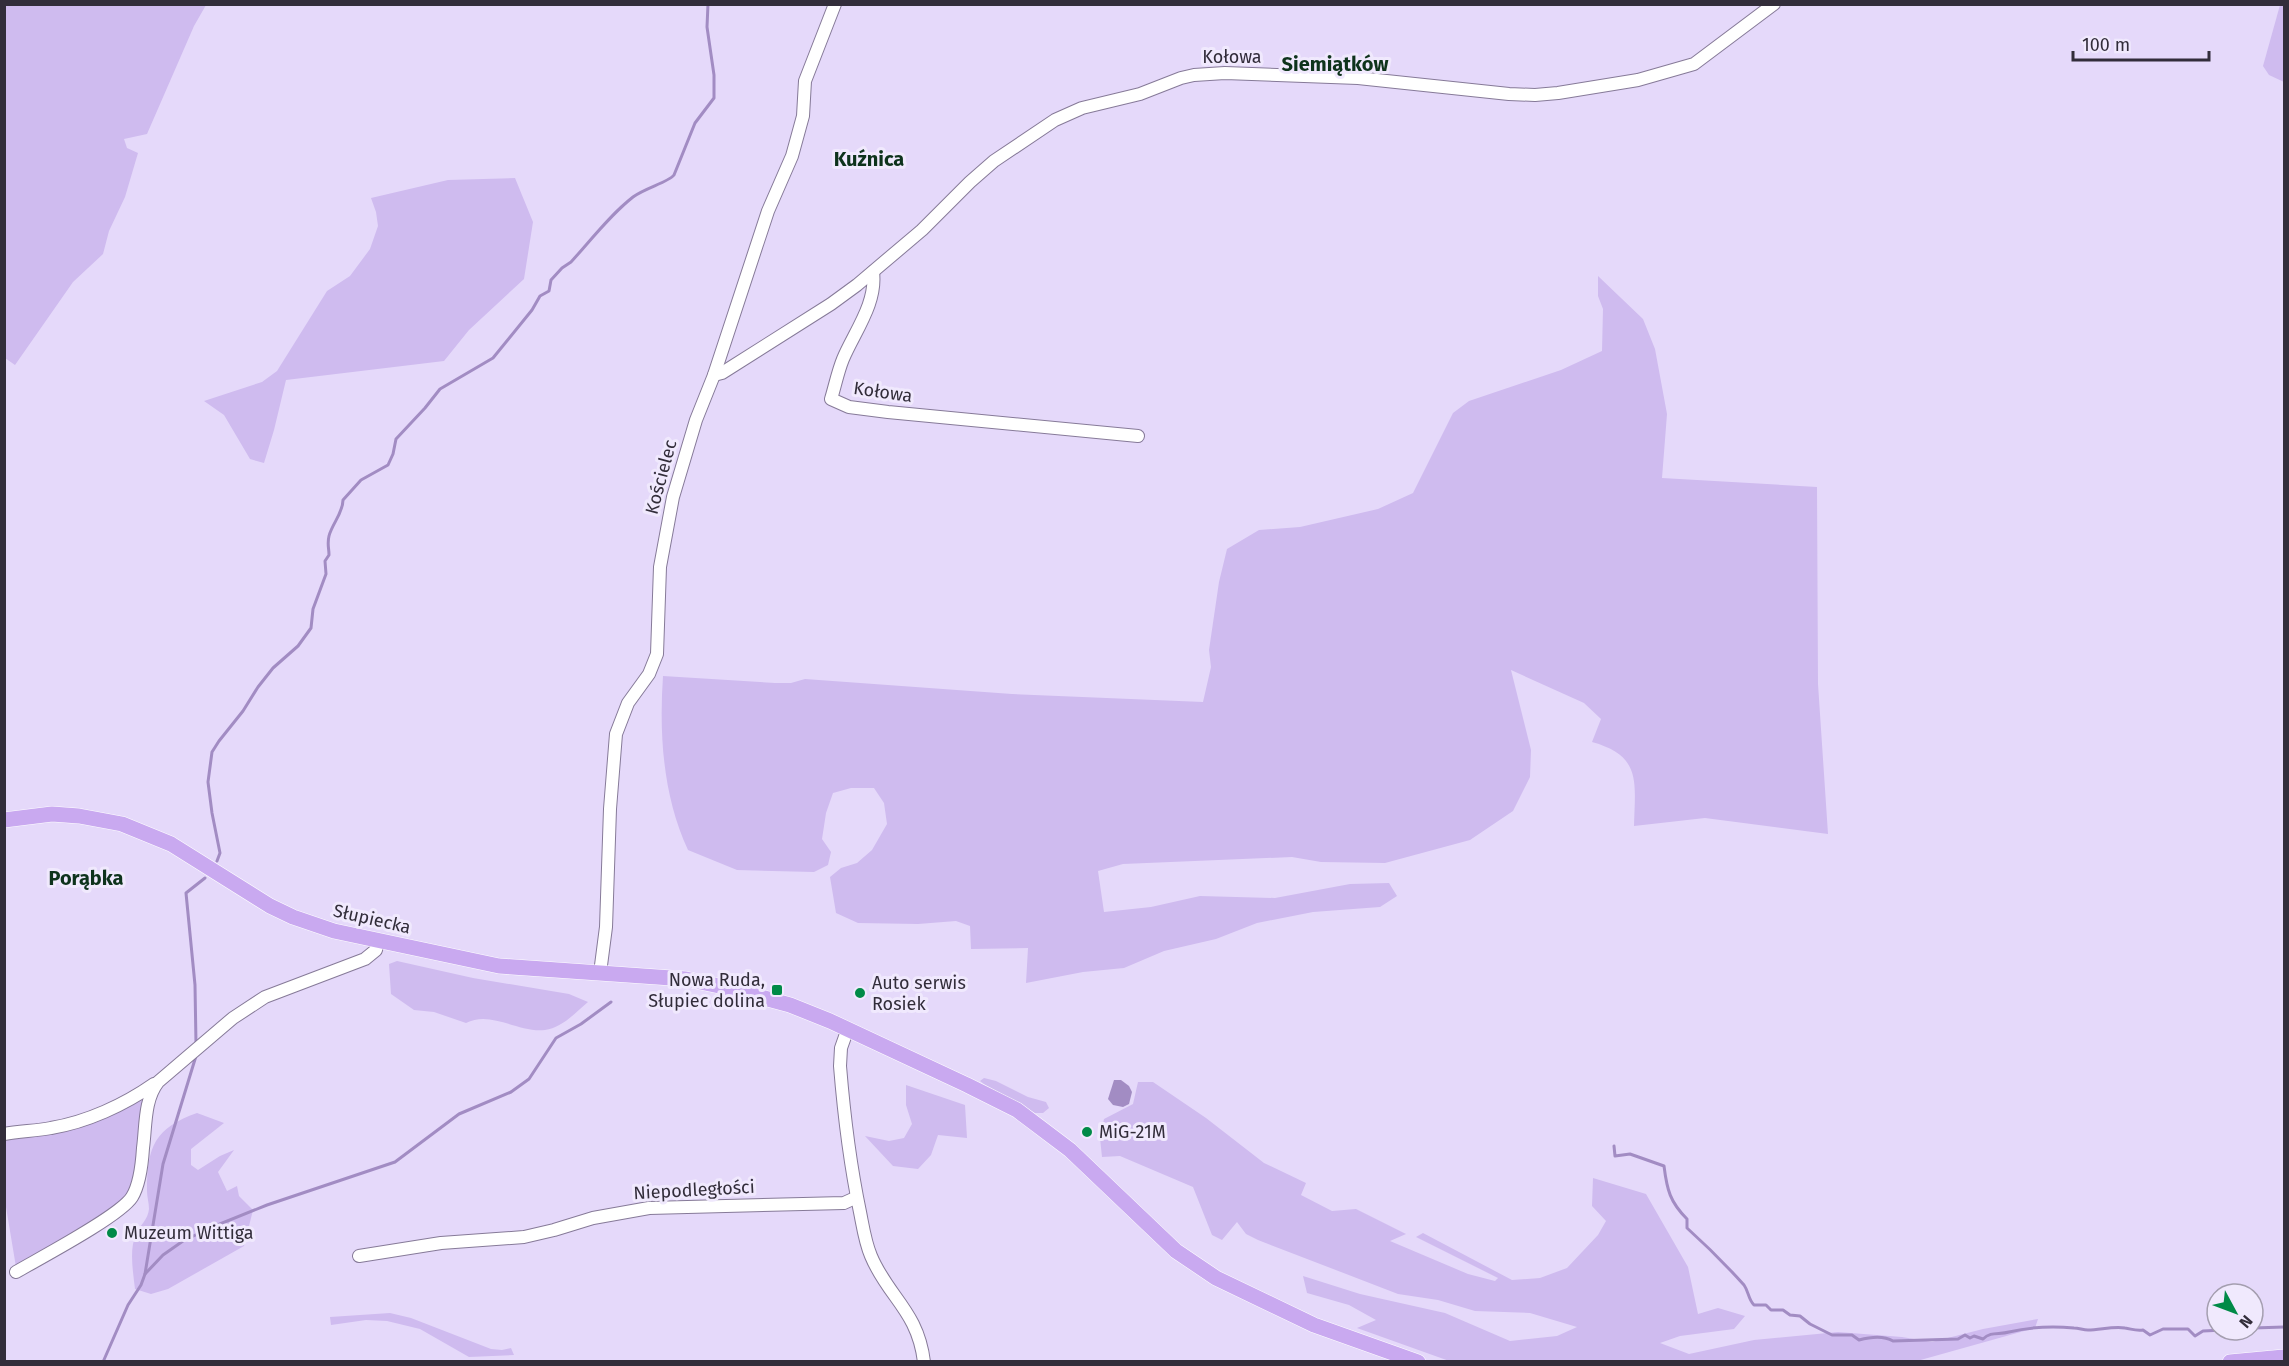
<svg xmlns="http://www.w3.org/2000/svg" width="2289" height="1366" font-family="'Fira Sans',sans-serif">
  <rect width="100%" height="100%" fill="#e5d9fa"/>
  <g fill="#cfbbef">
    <polygon points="5,4 206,5 194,26 147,134 124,139 127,148 138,153 125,197 109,231 103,254 73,282 15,365 5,358"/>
    <polygon points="2280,5 2284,5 2284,82 2269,75 2263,66"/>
    <polygon points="515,178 533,222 524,279 469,330 444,361 286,380 274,430 264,463 250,459 224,415 204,401 262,382 277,371 327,291 350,276 370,249 378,226 376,212 371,198 448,180"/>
    <path d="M 1598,276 L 1643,319 L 1655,349 L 1667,414 L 1662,478 L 1817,487 L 1818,684 L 1828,834 L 1705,818 L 1634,826 C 1635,782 1642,756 1592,742 L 1601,719 L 1584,703 L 1511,670 L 1531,750 L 1530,777 L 1513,811 L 1470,840 L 1385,863 L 1321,862 L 1292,857 L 1123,864 L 1098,871 L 1104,912 L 1151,907 L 1200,896 L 1275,898 L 1350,884 L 1389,883 L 1397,896 L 1380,907 L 1313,912 L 1257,923 L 1216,939 L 1164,951 L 1124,968 L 1083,972 L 1026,983 L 1028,948 L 971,949 L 970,926 L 956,921 L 918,924 L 858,923 L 836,913 L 830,877 L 841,868 L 857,863 L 872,850 L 887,824 L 884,803 L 874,788 L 851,788 L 833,793 L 826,813 L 822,839 L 831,852 L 828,865 L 814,872 L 737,870 L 688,850 C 663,796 659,735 663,676 L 775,683 L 791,683 L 805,679 L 1012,694 L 1203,702 L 1211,667 L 1209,650 L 1219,582 L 1227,549 L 1259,530 L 1300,527 L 1378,509 L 1413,493 L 1453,413 L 1469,401 L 1561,370 L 1602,351 L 1603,309 L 1598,296 Z"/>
    <path d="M 397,961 L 473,978 L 569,994 L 588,1002 C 576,1012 562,1028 545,1030 C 518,1033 491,1010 466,1023 L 434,1012 L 414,1010 L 391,994 L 389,964 Z"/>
    <polygon points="984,1078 996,1081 1028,1097 1046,1102 1049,1108 1043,1113 1035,1113 984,1084 980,1081"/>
    <polygon points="1138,1082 1153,1082 1206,1118 1264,1163 1306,1183 1301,1195 1332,1211 1356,1209 1406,1234 1390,1241 1468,1274 1495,1281 1498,1278 1416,1237 1423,1233 1512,1280 1540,1278 1567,1268 1598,1235 1606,1221 1592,1206 1593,1178 1646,1194 1688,1267 1698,1314 1718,1308 1745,1316 1734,1329 1680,1336 1660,1343 1689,1354 1754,1340 1838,1332 1902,1337 1932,1342 1983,1329 2038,1319 2035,1328 1917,1361 1452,1362 1357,1328 1376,1320 1349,1305 1307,1293 1303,1276 1360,1294 1445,1313 1510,1341 1557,1336 1577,1327 1530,1313 1475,1311 1438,1300 1398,1294 1258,1240 1246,1234 1237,1222 1222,1240 1212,1235 1193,1187 1120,1156 1102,1157 1100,1138 1104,1119 1133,1104"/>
    <polygon points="906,1085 965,1105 967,1138 938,1135 931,1155 918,1169 893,1166 865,1136 889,1141 904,1138 912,1124 906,1105"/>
    <path d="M 143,1097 C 144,1122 141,1168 131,1190 C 127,1199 118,1204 111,1210 L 16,1267 L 5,1201 L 4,1141 L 53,1132 Z"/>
    <path d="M 197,1113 L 224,1123 L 191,1149 L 191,1165 L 198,1170 L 220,1156 L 234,1150 L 218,1172 L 227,1191 L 237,1186 L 239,1196 L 253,1210 L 244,1246 L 168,1289 L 151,1294 L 135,1289 C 133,1271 129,1250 136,1234 C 140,1225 148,1220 149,1209 C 149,1203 147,1197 147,1191 C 147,1146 155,1128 197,1113 Z"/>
    <polygon points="390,1313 411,1318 491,1349 502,1350 511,1348 514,1355 469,1357 420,1329 387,1321 366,1320 331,1325 330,1317"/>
  </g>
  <polygon fill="#a28cc3" points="1114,1080 1121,1080 1129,1086 1132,1092 1129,1104 1123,1107 1113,1105 1108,1099"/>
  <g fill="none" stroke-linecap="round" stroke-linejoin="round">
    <g stroke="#a28cc3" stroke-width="3">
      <path d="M 217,861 L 220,853 L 212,813 L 208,782 L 212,752 L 219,741 L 243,711 L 258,687 L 273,668 L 298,646 L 311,628 L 313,609 L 326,574 L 325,561 L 329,555 C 329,548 327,544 329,536 C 332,524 343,513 343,500 L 361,480 L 388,465 L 393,454 L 396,439 L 425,408 L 440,389 L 493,358 L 532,310 L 540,296 L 549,291 L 551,280 L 562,268 L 571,262 C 591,240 610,215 633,197 C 645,188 669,182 674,175 L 695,123 L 714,98 L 714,75 L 707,27 L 708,4"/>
      <polyline points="196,1044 195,985 186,893 205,878"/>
      <path d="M 1614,1146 L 1615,1156 L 1630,1154 L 1664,1166 C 1667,1190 1670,1202 1687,1219 L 1687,1228 C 1707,1246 1726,1265 1744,1285 C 1749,1292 1748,1299 1754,1305 L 1766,1305 L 1771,1310 L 1783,1310 L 1790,1315 L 1800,1316 L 1810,1324 L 1832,1335 L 1852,1335 L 1859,1340 C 1870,1337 1883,1335 1893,1341 L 1958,1339 L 1965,1335 L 1970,1338 L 1974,1336 L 1983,1339 C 1991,1331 1999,1335 2009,1332 C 2030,1327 2052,1326 2074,1328 C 2079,1328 2083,1330 2088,1330 C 2100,1330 2113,1326 2125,1328 C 2132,1329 2135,1331 2143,1330 L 2150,1335 L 2163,1329 L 2188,1329 L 2195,1336 L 2203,1331 L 2224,1330"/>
      <polyline points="145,1274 163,1255 183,1241 210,1228 267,1205 395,1162 459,1114 511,1092 529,1079 556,1038 581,1024 611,1002"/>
      <polyline points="2253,1328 2284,1327"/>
      <polyline points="103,1362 128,1305 141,1285 145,1274 163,1164 196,1056"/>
    </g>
    <g stroke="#867a98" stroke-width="14">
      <g id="minor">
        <path d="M 873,272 C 877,303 855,331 843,359 C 838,371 835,386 831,399 L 849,407 L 888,412 L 1138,436"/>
        <polyline points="714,375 722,373 831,304 857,285 922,230 970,182 994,161 1055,120 1082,108 1140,94 1181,78 1194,75 1225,73 1358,78 1509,94 1535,95 1558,93 1638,80 1694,64 1774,4"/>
        <polyline points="600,973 606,927 610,809 616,734 628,703 649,674 657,654 660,567 673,497 696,420 714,375 768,211 792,156 803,116 805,81 835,4"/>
        <path d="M 847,1031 L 841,1048 L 840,1066 C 844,1115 850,1164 860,1212 C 863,1227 865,1242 871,1256 C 888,1297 918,1311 924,1362"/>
        <path d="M 4,1134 C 20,1131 36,1131 51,1128 C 87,1122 124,1105 154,1084"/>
        <polyline points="359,1256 441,1243 524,1237 554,1230 593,1218 649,1208 844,1203 855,1198"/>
        <path d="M 16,1272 C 40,1258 120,1216 132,1197 C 140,1184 142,1164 143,1148 C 146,1126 144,1100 158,1082 L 233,1018 L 265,997 L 365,959 L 376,950 L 378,941"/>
      </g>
    </g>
    <g stroke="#fff" stroke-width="16">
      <g id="major">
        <polyline points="4,820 52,814 79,816 122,824 171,844 270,906 293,917 334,931 499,966 686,979 724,987 790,1005 830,1021 967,1085 1017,1110 1070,1150 1176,1251 1216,1278 1314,1325 1418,1362"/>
        <polyline points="2230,1362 2284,1357"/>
      </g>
    </g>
    <use href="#minor" stroke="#fff" stroke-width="12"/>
    <use href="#major" stroke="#c9a9f0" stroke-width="15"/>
  </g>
  <g fill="#008a47" stroke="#f0e9fd" stroke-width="2">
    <rect x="771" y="984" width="12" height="12" rx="3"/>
    <circle cx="860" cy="993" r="6"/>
    <circle cx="1087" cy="1132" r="6"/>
    <circle cx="112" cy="1233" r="6"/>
  </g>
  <g text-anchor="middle" stroke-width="6" stroke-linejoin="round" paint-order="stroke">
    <g font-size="18" fill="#322d3a" stroke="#f0e9fd">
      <text x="1232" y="63">Kołowa</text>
      <text transform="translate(883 392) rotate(8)" y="6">Kołowa</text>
      <text transform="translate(661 477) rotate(-75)" y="6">Kościelec</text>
      <text transform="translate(372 919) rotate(13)" y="6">Słupiecka</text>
      <text transform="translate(694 1190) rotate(-3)" y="6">Niepodległości</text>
    </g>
    <g font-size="18" fill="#322d3a" stroke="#f0e9fd" text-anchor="start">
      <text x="765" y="986" text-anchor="end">Nowa Ruda,<tspan x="765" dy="21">Słupiec dolina</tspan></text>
      <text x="872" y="989">Auto serwis<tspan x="872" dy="21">Rosiek</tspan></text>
      <text x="1099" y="1138">MiG-21M</text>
      <text x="124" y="1239">Muzeum Wittiga</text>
    </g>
    <g font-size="20" font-weight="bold" fill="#0e331c" stroke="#f0e9fd">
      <text x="1335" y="71">Siemiątków</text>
      <text x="869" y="166">Kuźnica</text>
      <text x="86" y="885">Porąbka</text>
    </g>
  </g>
  <rect width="2289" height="1366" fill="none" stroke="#322d3a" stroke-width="12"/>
  <g transform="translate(2235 1312) rotate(131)"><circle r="28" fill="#f0e9fd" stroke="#a49eaf" stroke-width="1.5"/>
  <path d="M0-4.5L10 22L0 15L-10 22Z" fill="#008a47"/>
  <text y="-9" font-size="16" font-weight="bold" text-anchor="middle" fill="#322d3a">N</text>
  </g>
  <path d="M2073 51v9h136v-9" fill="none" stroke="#322d3a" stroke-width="3"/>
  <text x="2082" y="51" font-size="18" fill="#322d3a" stroke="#f0e9fd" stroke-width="4.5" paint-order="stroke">100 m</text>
</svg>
